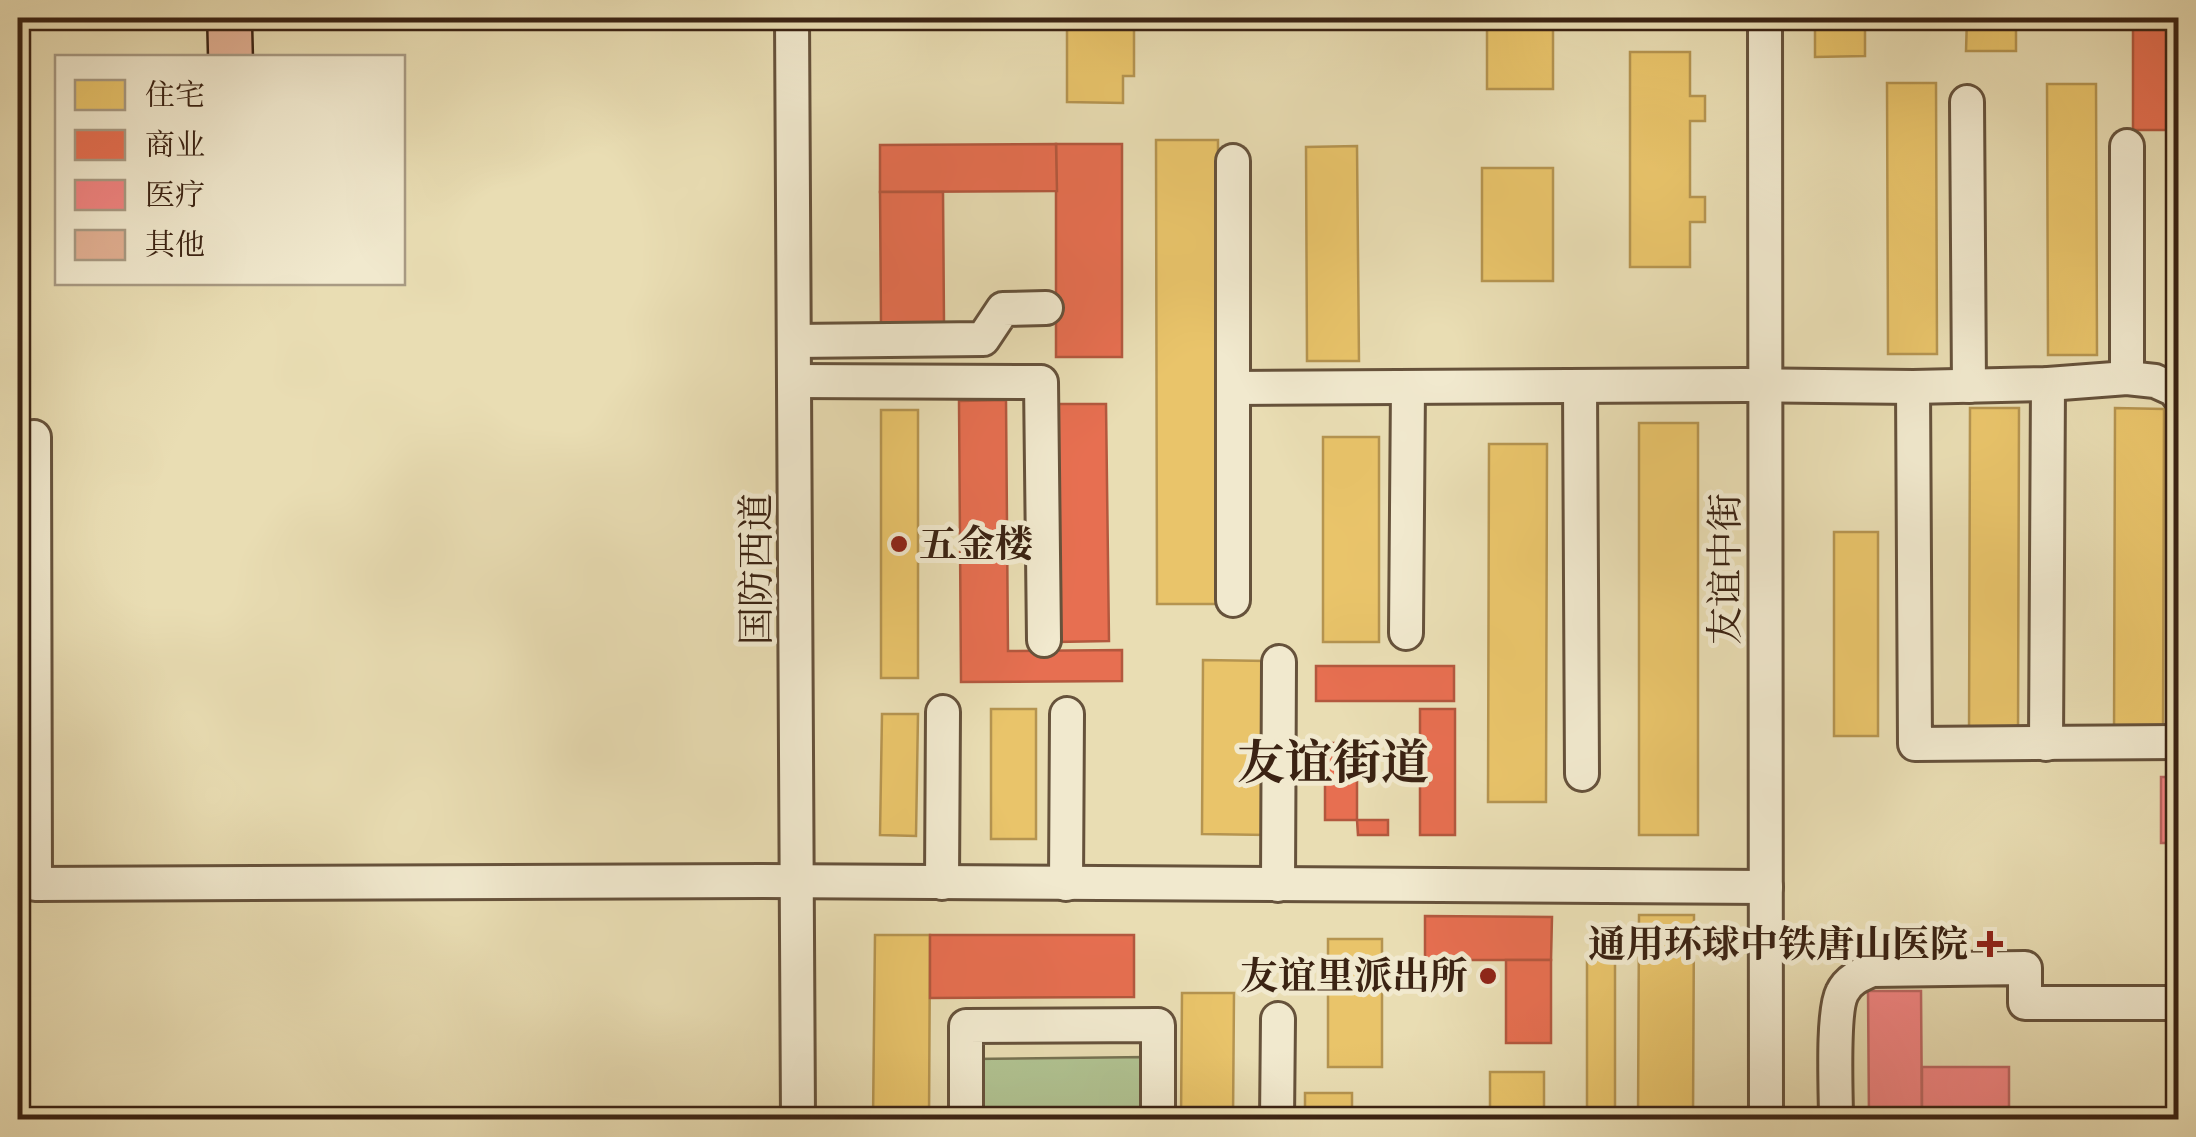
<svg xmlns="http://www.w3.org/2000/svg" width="2196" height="1137" font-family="Cardo,'Noto Serif SC',serif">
  <rect width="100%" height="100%" fill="#e9ddb3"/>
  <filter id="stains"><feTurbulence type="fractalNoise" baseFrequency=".002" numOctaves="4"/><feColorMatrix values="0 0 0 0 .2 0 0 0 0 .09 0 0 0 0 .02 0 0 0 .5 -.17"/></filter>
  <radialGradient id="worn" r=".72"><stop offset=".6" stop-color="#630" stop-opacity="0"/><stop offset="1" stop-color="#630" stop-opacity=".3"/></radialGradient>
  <polygon fill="#b0c291" stroke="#767252" stroke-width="2.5" points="1147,1057 1148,1119 971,1119 970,1059"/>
  <g fill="#e9c46a" stroke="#b59450" stroke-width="2.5">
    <rect x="897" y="18" width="57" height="5"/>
    <polygon points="1067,18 1134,18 1134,76 1123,76 1123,103 1067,102"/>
    <rect x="1487" y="18" width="66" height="71"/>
    <polygon points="1815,18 1865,18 1865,56 1815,57"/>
    <polygon points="1967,18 2016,18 2016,51 1966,51"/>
    <polygon points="1630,52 1690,52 1690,96 1705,96 1705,121 1690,121 1690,197 1705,197 1705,222 1690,222 1690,267 1630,267"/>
    <polygon points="1887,83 1936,83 1937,354 1888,354"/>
    <polygon points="2047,84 2096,84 2097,355 2048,355"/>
    <polygon points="1156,140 1218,140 1218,604 1157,604"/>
    <polygon points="1357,146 1359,361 1307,361 1306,147"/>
    <rect x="1482" y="168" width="71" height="113"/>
    <polygon points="1970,408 2019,408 2018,739 1969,739"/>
    <polygon points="2115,408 2164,409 2163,740 2114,740"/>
    <rect x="881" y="410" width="37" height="268"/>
    <rect x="1639" y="423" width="59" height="412"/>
    <rect x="1323" y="437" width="56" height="205"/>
    <polygon points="1489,444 1547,444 1546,802 1488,802"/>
    <rect x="1834" y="532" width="44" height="204"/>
    <polygon points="1203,660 1269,661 1268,835 1202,834"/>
    <rect x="991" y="709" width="45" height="130"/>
    <polygon points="882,714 918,714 916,836 880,835"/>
    <polygon points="1639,915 1694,915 1693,1120 1638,1120"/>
    <polygon points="875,935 930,935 929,1120 873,1120"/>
    <rect x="1328" y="939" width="54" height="128"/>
    <rect x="1587" y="957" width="28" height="163"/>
    <polygon points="1182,993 1234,993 1233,1120 1181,1120"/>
    <rect x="1490" y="1072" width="54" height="48"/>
    <rect x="1305" y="1093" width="47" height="27"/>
  </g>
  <g fill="#e76f51" stroke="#b3583e" stroke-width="2.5">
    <rect x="2133" y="18" width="45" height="112"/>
    <rect x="1056" y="144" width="66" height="213"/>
    <polygon points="1056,144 1057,191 880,192 880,145"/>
    <polygon points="880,192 943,192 944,324 881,324"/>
    <polygon points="1006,400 1008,651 1122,650 1122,681 961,682 959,401"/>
    <polygon points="1054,404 1106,404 1109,641 1057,642"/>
    <rect x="1316" y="666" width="138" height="35"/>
    <rect x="1420" y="709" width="35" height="126"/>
    <rect x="1325" y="743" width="32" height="77"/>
    <polygon points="1357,820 1388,820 1388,835 1358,835"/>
    <polygon points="1425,916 1552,917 1551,960 1425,960"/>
    <polygon points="930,935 1134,935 1134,997 930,998"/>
    <rect x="1506" y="960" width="45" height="83"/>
  </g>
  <g fill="#f28482" stroke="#bb6761" stroke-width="2.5">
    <rect x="2161" y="777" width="17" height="66"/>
    <polygon points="1868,991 1921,991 1922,1120 1869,1120"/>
    <rect x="1922" y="1067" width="87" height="53"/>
    <polygon points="2159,1108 2159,1120 2009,1120 2009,1109"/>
  </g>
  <polygon fill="#e2b093" stroke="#3b2313" stroke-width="2.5" points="207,18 252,18 253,58 208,58"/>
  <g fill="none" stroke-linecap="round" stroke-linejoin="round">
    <g stroke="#66523b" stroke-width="38">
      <g id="minor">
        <polyline points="792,18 798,1120"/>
        <polyline points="1765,18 1766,1120"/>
        <polyline points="1967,102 1969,386"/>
        <polyline points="2127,146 2127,378"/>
        <polyline points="1233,161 1233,600"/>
        <polyline points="795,341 983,339 1003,309 1046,308"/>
        <polyline points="795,381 1041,382 1044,640"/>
        <polyline points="1580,386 1582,774"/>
        <polyline points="1913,387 1915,744 2178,742"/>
        <polyline points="1233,388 1745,385 1913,387 2048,384 2127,378 2155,381 2175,390 2178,395"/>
        <polyline points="34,437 35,884 763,881 1766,887"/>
        <polyline points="1406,633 1408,387"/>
        <polyline points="2046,744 2048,384"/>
        <polyline points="942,883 943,712"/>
        <polyline points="1066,884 1067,714"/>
        <polyline points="1278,885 1279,662"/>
        <polyline points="966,1120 966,1026 1158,1025 1158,1120"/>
        <polyline points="1277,1120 1278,1019"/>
        <path d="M 1836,1120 C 1836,1093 1832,1013 1842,993 C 1848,980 1860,975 1872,970 L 2025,968 L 2025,1003 L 2178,1003"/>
      </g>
    </g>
    <use href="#minor" stroke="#f1e9ce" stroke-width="32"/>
  </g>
  <g fill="#8f2418" stroke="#f1e9ce" stroke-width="4">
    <circle cx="899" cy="544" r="10"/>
    <path d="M1985 929h10v10h10v10h-10v10h-10v-10h-10v-10h10z"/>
    <circle cx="1488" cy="976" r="10"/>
  </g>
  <g text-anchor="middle" stroke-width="10" stroke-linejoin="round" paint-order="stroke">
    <g font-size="38" font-weight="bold" fill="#3b2313" stroke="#f1e9ce" text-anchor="end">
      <text x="919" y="557" text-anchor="start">五金楼</text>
      <text x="1968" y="957">通用环球中铁唐山医院</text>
      <text x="1468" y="989">友谊里派出所</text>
    </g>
    <g font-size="38" fill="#3b2313" stroke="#f1e9ce">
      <text transform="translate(756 569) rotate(-90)" y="13">国防西道</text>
      <text transform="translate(1725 569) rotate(-90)" y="13">友谊中街</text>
    </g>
    <g font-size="48" font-weight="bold" fill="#3b2313" stroke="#f1e9ce">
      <text x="1333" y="779">友谊街道</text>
    </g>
  </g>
  <rect width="2196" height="1137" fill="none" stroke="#e9ddb3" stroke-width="60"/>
  <rect x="20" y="20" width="2156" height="1097" fill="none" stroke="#3b2313" stroke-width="5"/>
  <rect x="30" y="30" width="2136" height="1077" fill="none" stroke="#3b2313" stroke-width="2.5"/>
  <rect x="55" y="55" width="350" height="230" fill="#f1e9ce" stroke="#a89a83" stroke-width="2.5"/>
  <rect x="75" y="80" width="50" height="30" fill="#e9c46a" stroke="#a89a83" stroke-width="2.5"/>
  <text x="145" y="105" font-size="30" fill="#3b2313">住宅</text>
  <rect x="75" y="130" width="50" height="30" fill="#e76f51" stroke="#a89a83" stroke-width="2.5"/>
  <text x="145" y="155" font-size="30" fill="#3b2313">商业</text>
  <rect x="75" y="180" width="50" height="30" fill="#f28482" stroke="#a89a83" stroke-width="2.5"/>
  <text x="145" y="205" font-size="30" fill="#3b2313">医疗</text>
  <rect x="75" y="230" width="50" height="30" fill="#e2b093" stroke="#a89a83" stroke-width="2.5"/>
  <text x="145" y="255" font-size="30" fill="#3b2313">其他</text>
  <rect width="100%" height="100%" filter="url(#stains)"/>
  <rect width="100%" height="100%" fill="url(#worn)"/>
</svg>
